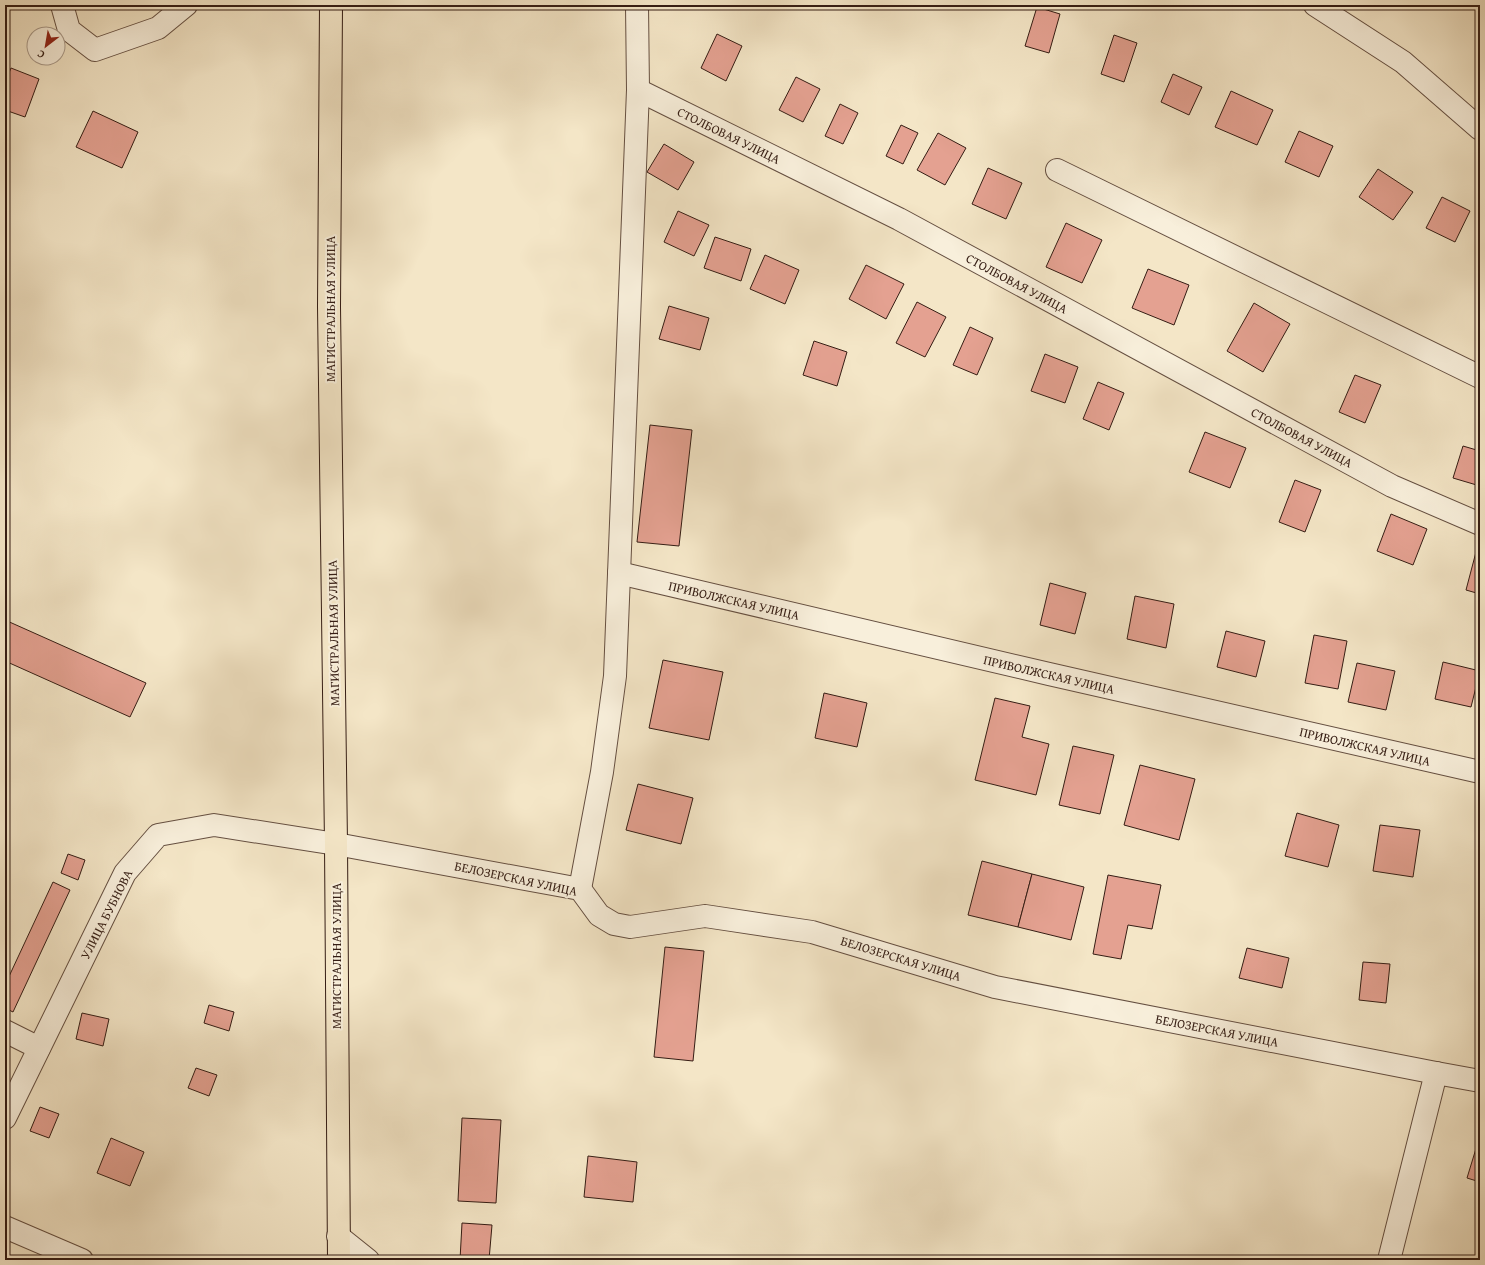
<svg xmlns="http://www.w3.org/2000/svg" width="1485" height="1265" font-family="'Gentium Book Plus',serif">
  <rect width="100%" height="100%" fill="#f4e6c7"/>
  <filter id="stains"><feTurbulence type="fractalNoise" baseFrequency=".005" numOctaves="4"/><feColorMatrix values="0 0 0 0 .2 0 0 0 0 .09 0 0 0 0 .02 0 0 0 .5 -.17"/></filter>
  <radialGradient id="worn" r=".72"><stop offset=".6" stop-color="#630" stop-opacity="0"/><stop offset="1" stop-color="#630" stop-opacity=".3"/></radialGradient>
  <g fill="#e4a191" stroke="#351d14">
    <polygon points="1037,7 1060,14 1049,53 1025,46"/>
    <polygon points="717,34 742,46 726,81 701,68"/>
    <polygon points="1114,35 1137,43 1124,82 1101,74"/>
    <polygon points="11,68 39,79 25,117 5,110 5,83"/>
    <polygon points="1173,74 1202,87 1189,115 1161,102"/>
    <polygon points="796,77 820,89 803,122 779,110"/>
    <polygon points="1231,91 1273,110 1257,145 1215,127"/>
    <polygon points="840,104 858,113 843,144 825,136"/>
    <polygon points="93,111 138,132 122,168 76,147"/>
    <polygon points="901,125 918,133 903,164 886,156"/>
    <polygon points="1299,131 1333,146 1319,177 1285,162"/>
    <polygon points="938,133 966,148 945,185 917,170"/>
    <polygon points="664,144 694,162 678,190 647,172"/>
    <polygon points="988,168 1022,183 1006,219 972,204"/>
    <polygon points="1378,169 1413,192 1393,220 1359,197"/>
    <polygon points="1442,197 1470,211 1455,242 1426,228"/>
    <polygon points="678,211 709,225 694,256 664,242"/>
    <polygon points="1066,223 1102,240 1082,283 1046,267"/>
    <polygon points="715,237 751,249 741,281 704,268"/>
    <polygon points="765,255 799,270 785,304 750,289"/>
    <polygon points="866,265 904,284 886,319 849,299"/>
    <polygon points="1148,269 1189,285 1174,325 1132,308"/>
    <polygon points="917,302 946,317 925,357 896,343"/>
    <polygon points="1254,303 1290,324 1263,372 1227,351"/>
    <polygon points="669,306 709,318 700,350 659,339"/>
    <polygon points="970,327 993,338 977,375 953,365"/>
    <polygon points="814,341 847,352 837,386 803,375"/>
    <polygon points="1045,354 1078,367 1065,403 1031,391"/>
    <polygon points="1355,375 1381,385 1365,423 1339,412"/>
    <polygon points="1098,382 1124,393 1109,430 1083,419"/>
    <polygon points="650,425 692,430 679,546 637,542"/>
    <polygon points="1205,432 1246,448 1230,488 1189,472"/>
    <polygon points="1463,446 1480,451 1480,486 1453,478"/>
    <polygon points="1295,480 1321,490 1305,532 1279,522"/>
    <polygon points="1391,514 1427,529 1413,565 1377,551"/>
    <polygon points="1476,552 1480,553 1480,594 1466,590"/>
    <polygon points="1050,583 1086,593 1075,634 1040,625"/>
    <polygon points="1135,596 1174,604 1166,648 1127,639"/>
    <polygon points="5,620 146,683 130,717 5,661"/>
    <polygon points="1226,631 1265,641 1256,677 1217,667"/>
    <polygon points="1314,635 1347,641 1338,689 1305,683"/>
    <polygon points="663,660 723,672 709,740 649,728"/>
    <polygon points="1443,662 1480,671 1471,707 1435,699"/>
    <polygon points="1357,663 1395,671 1386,710 1348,702"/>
    <polygon points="824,693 867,703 857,747 815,738"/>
    <polygon points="995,698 1030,706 1022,737 1049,744 1036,795 975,780"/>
    <polygon points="1073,746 1114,755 1100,814 1059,805"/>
    <polygon points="1140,765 1195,779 1179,840 1124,825"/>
    <polygon points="638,784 693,798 681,844 626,830"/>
    <polygon points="1297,813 1339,825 1328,867 1285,856"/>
    <polygon points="1380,825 1420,830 1413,877 1373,871"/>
    <polygon points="68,854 85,860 78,880 61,873"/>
    <polygon points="982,861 1032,874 1018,927 968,915"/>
    <polygon points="1032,874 1084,887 1071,940 1018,927"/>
    <polygon points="1108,875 1161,885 1152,929 1128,925 1121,959 1093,954"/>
    <polygon points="53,882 70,890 13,1012 5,1008 5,985"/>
    <polygon points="665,947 704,951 693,1061 654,1057"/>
    <polygon points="1247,948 1289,958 1282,988 1239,978"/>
    <polygon points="1363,962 1390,964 1386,1003 1359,1000"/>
    <polygon points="209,1005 234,1012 229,1031 204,1023"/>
    <polygon points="82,1013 109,1019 103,1046 76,1039"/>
    <polygon points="196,1068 217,1075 209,1096 188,1088"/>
    <polygon points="40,1107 59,1114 49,1138 30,1131"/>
    <polygon points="462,1118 501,1120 496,1203 458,1201"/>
    <polygon points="111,1138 144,1152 130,1186 97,1173"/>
    <polygon points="1478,1142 1480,1142 1480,1182 1467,1178"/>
    <polygon points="588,1156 637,1162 633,1202 584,1197"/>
    <polygon points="462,1223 492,1225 489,1260 460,1260"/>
  </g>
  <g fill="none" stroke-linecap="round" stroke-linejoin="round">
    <g stroke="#654f41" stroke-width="24">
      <g id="minor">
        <polyline points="62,5 69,30 95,50 158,28 186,5"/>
        <polyline points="1315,5 1403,62 1480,129"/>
        <polyline points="638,90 899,219 1392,486 1480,524"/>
        <polyline points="1057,170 1480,377"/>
        <polyline points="619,573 1049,674 1480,772"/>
        <polyline points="580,889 602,772 615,676 638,90 637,5"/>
        <polyline points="5,1031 39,1048"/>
        <polyline points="5,1118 125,873 158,835 214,825 336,844 580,889 599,915 614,924 630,927 705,916 812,932 995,987 1436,1073 1480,1081"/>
        <polyline points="5,1227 82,1260"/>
        <polyline points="338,1236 368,1260"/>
        <polyline points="1389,1260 1436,1073"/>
      </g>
    </g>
    <g stroke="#351d14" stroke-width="24">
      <polyline id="highway" points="331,5 329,307 336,844 339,1260"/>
    </g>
    <use href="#minor" stroke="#f8efdb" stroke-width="22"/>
    <use href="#highway" stroke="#f4e6c7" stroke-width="22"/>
  </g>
  <g text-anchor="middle" stroke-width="4" stroke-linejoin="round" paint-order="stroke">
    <g font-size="13" fill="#351d14" stroke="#f8efdb">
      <text transform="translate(729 135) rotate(26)" y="5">СТОЛБОВАЯ УЛИЦА</text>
      <text transform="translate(1017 283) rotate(28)" y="5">СТОЛБОВАЯ УЛИЦА</text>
      <text transform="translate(330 309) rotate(-90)" y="5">МАГИСТРАЛЬНАЯ УЛИЦА</text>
      <text transform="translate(1302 437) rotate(28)" y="5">СТОЛБОВАЯ УЛИЦА</text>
      <text transform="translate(734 600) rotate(13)" y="5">ПРИВОЛЖСКАЯ УЛИЦА</text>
      <text transform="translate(333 633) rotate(-91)" y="5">МАГИСТРАЛЬНАЯ УЛИЦА</text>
      <text transform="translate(1049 674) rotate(13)" y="5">ПРИВОЛЖСКАЯ УЛИЦА</text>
      <text transform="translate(1365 746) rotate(13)" y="5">ПРИВОЛЖСКАЯ УЛИЦА</text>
      <text transform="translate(516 878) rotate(12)" y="5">БЕЛОЗЕРСКАЯ УЛИЦА</text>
      <text transform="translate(106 914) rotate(-63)" y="5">УЛИЦА БУБНОВА</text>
      <text transform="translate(336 956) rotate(-90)" y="5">МАГИСТРАЛЬНАЯ УЛИЦА</text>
      <text transform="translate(901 958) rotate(17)" y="5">БЕЛОЗЕРСКАЯ УЛИЦА</text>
      <text transform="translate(1217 1030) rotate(11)" y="5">БЕЛОЗЕРСКАЯ УЛИЦА</text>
    </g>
  </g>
  <rect width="1485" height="1265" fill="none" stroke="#f4e6c7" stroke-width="20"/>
  <rect x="6" y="6" width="1473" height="1253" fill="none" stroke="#351d14" stroke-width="2"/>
  <rect x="10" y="10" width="1465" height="1245" fill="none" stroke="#351d14"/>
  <g transform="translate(46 46) rotate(211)"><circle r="19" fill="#f8efdb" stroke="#aa9b8b"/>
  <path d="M0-3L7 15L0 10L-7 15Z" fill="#8f2418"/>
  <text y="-6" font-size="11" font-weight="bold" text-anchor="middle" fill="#351d14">С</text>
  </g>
  <rect width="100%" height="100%" filter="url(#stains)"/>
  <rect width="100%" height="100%" fill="url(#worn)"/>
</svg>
